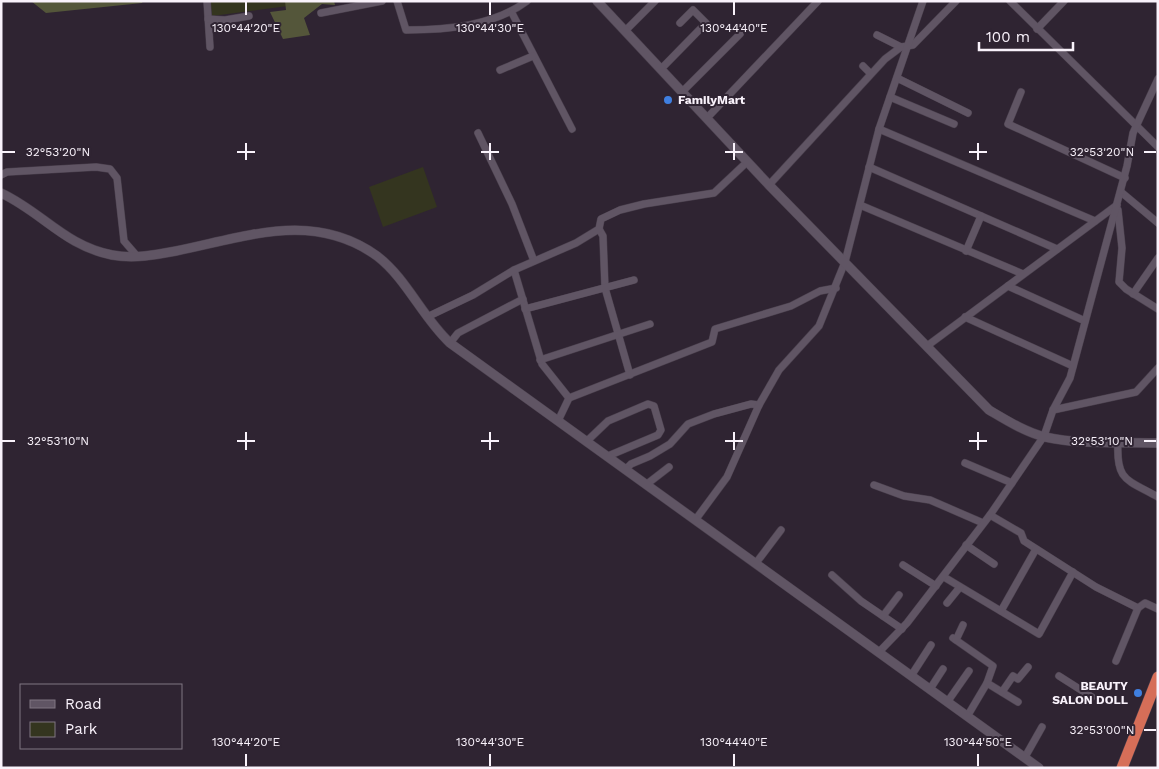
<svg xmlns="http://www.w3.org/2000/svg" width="1159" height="769" font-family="'Work Sans',sans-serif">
  <rect width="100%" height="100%" fill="#2f2432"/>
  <g fill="#34351f">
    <polygon points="210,1 288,1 288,6 212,16"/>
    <polygon points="423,167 437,207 383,227 369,187"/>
  </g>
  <g fill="#54563a">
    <polygon points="31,1 143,1 142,3 46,13"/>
    <polygon points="285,1 334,1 335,5 322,4 304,18 310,35 283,39 270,12 286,10"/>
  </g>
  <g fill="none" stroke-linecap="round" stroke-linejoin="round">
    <g stroke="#493f4c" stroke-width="8">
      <g id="minor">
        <polyline points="207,1 210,47"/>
        <path d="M 397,1 L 406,30 C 446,30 494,26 527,1"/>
        <polyline points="1010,1 1158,147"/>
        <polyline points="321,13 382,1"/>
        <polyline points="512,13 572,129"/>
        <polyline points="208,19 225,20 249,16"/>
        <polyline points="1037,29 1064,1"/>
        <polyline points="625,31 655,1"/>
        <polyline points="877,35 901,47"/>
        <polyline points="863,66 870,73"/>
        <polyline points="661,69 706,23 693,10 680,23"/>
        <polyline points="500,70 533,56"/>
        <polyline points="897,78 968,113"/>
        <polyline points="682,92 740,34"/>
        <polyline points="1021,92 1008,124 1125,178"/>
        <polyline points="890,97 954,124"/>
        <polyline points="707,118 818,1"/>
        <polyline points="879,129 1095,221"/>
        <polyline points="478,133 512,204 534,261"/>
        <polyline points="869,167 1057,249"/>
        <polyline points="1,175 7,172 96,167 110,169 117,178 124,241 137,256"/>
        <polyline points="769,185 885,59 901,47 913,45 956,1"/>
        <polyline points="1121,192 1158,223"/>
        <polyline points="860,205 1023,274"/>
        <polyline points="1118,210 1122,248 1119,282 1126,289 1158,309"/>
        <polyline points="599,229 603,236 605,288 630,375"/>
        <polyline points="966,251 981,216"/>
        <polyline points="514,270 542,364 569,398"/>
        <polyline points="1008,286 1085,321"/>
        <polyline points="1133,294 1158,258"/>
        <polyline points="525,309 634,280"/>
        <polyline points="427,317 473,295 514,270 576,243 599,229 601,219 620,210 644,204 714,193 747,162"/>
        <polyline points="965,317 1073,366"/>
        <polyline points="450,343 458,333 523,299"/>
        <polyline points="927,346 1117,205"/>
        <polyline points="540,360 650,324"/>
        <polyline points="1053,410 1136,392 1158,368"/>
        <polyline points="558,421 569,398 712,342 715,329 791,306 820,291 836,288"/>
        <polyline points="587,441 608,421 648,404 654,406 661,430 658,435 608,456"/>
        <path d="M 1118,442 C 1116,481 1126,479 1158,497"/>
        <polyline points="965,463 1012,483"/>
        <polyline points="626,469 631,464 650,456 670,444 688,424 714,414 751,404 759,405"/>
        <polyline points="647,484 669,467"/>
        <polyline points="874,485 904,496 930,500 983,523"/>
        <polyline points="990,515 1021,533 1024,541 1096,587 1138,608 1145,603 1158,609"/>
        <polyline points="696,519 727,477 759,405 779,370 819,326 845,262 879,129 923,1"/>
        <polyline points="966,545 994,564"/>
        <polyline points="756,563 781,530"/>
        <polyline points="903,565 936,586"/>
        <polyline points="832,575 861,601 902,629"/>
        <polyline points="944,577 1039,634 1073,572"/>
        <polyline points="947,603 960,587"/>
        <polyline points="1001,611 1036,549"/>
        <polyline points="883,616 899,595"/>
        <polyline points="953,638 993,666 987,683 968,715"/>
        <polyline points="956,640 963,625"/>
        <polyline points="879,652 907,623 990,515 1044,436 1053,410 1070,378 1127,166 1133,133 1158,79"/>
        <polyline points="1116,661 1138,608"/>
        <polyline points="911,676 931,645"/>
        <polyline points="1059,676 1092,697"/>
        <polyline points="987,683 1018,702"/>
        <polyline points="930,689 943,669"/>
        <polyline points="1002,692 1013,676 1018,679 1028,667"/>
        <polyline points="948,701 969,671"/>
        <polyline points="1025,757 1042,727"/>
      </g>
    </g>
    <g stroke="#493f4c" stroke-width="10">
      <g id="tertiary">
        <path d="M 597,1 L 769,185 L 989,410 C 1006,420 1025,432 1045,437 C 1081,445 1121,442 1158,443"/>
        <path d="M 1,193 C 42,212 65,246 112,255 C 134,259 155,255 176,251 C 246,237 313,210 377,256 C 407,279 422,317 450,343 L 1039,768"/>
      </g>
    </g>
    <g stroke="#493f4c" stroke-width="12">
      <polyline id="trunk" points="1122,768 1158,677"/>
    </g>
    <use href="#minor" stroke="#605564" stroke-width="7"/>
    <use href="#tertiary" stroke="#605564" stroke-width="9"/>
    <use href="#trunk" stroke="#d66e58" stroke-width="11"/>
  </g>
  <path fill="none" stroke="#f9f2fb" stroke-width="2" d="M 246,2 L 246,15M 490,2 L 490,15M 734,2 L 734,15M 246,143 L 246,160M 490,143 L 490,160M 734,143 L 734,160M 978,143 L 978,160M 2,152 L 15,152M 237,152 L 255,152M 481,152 L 499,152M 725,152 L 743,152M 969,152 L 987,152M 1144,152 L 1156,152M 246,432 L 246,450M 490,432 L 490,450M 734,432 L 734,450M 978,432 L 978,450M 2,441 L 15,441M 237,441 L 255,441M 481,441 L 499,441M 725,441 L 743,441M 969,441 L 987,441M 1144,441 L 1156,441M 1144,730 L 1156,730M 246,754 L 246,766M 490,754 L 490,766M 734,754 L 734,766M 978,754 L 978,766"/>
  <g fill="#3f7fe0" stroke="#2f2432" stroke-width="2">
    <circle cx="668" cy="100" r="5"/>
    <circle cx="1138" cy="693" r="5"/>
  </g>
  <g text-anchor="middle" stroke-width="4" stroke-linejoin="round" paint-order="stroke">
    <g font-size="12" font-weight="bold" fill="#f9f2fb" stroke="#2f2432" text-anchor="start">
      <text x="678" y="104">FamilyMart</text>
      <text x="1128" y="690" text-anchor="end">BEAUTY<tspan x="1128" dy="14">SALON DOLL</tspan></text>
    </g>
  </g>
  <g font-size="12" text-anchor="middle" fill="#f9f2fb" stroke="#2f2432" stroke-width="4" stroke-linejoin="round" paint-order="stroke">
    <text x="246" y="32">130°44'20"E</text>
    <text x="490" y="32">130°44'30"E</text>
    <text x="734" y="32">130°44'40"E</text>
    <text x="58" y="156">32°53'20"N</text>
    <text x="1102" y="156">32°53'20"N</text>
    <text x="58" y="445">32°53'10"N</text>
    <text x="1102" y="445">32°53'10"N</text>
    <text x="1102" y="734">32°53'00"N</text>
    <text x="246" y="746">130°44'20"E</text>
    <text x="490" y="746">130°44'30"E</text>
    <text x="734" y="746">130°44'40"E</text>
    <text x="978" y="746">130°44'50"E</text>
  </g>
  <rect width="1159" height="769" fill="none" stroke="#f9f2fb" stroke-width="5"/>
  <rect x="20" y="684" width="162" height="65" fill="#2f2432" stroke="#807682"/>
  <rect x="30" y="700" width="25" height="8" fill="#605564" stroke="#807682"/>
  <text x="65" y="709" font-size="15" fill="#f9f2fb">Road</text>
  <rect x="30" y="722" width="25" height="15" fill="#34351f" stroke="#807682"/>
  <text x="65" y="734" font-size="15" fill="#f9f2fb">Park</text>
  <path d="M979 42v8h94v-8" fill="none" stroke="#f9f2fb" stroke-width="2.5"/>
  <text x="986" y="42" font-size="15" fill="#f9f2fb" stroke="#2f2432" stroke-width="4" paint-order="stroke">100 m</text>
</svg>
